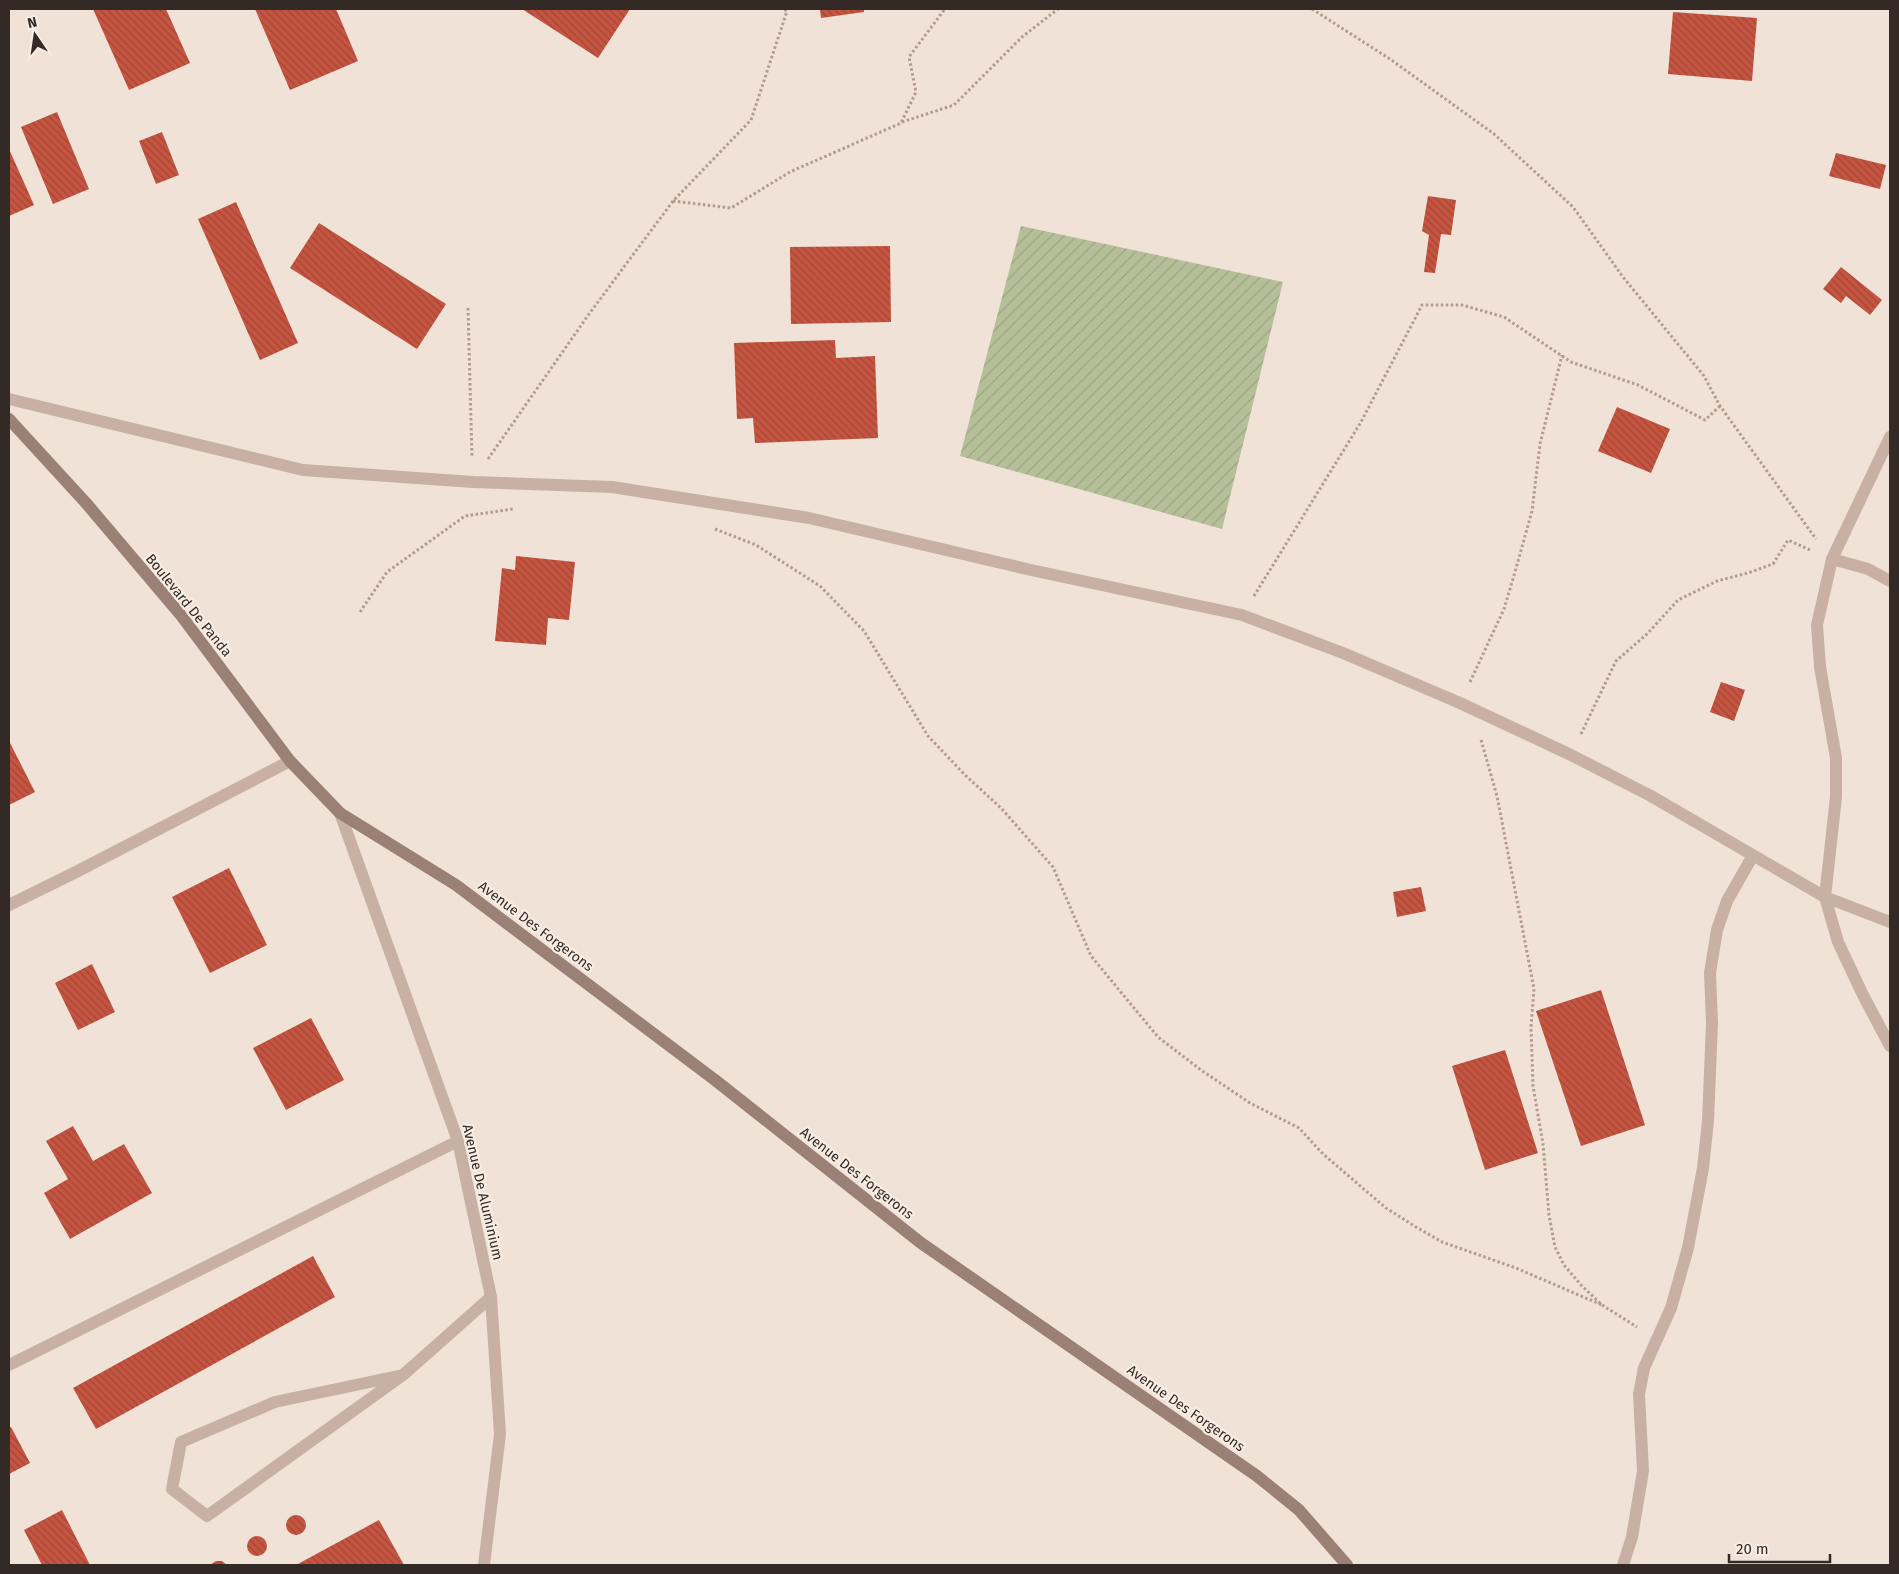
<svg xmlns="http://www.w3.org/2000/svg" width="1899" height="1574" font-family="'Fira Sans',sans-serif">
  <defs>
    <pattern id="garden-furrows" width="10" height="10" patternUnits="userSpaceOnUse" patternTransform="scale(1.25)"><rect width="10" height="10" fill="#b5bf98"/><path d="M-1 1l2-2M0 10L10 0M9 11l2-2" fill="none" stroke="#9ca483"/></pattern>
    <pattern id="building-back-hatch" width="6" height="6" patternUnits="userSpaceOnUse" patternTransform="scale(1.25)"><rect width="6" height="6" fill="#c55541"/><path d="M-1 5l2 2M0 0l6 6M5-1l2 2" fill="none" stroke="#a14636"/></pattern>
  </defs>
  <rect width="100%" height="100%" fill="#f0e2d7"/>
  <polygon fill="url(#garden-furrows)" points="1021,226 1283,282 1222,529 960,456"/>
  <g fill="url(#building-back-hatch)">
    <polygon points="93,9 166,9 190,63 129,90"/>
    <polygon points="255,9 336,9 358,61 290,90"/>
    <polygon points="522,9 630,9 598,58"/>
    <polygon points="820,9 864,9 864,12 821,18"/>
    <polygon points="1673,12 1757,18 1752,81 1668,74"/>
    <polygon points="57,112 89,189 53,204 21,127"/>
    <polygon points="162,132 179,175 156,184 139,141"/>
    <polygon points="9,149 34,205 9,216"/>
    <polygon points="1836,153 1886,165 1880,189 1829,176"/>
    <polygon points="1428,196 1456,200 1451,235 1441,234 1435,273 1424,272 1429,235 1422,231"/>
    <polygon points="236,202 298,343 260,360 198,219"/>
    <polygon points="319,223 446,304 417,349 290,268"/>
    <polygon points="890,246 891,322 791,324 790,247"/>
    <polygon points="1841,267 1882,300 1870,315 1846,296 1841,303 1823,289"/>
    <polygon points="835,340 836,358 875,356 878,438 755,443 753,418 737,419 734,343"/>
    <polygon points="1617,407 1670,429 1651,473 1598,451"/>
    <polygon points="516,556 575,562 569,620 548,618 546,645 495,641 502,568 515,570"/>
    <polygon points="1721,682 1745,690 1734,721 1710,712"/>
    <polygon points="9,741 35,792 9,805"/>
    <polygon points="229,868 267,945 210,973 172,897"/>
    <polygon points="1421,887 1426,911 1397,917 1393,892"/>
    <polygon points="92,964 115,1012 78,1030 55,983"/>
    <polygon points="1601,990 1645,1125 1581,1146 1536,1011"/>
    <polygon points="311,1018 344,1080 286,1110 253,1048"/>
    <polygon points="1505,1050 1538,1153 1485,1170 1452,1066"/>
    <polygon points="73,1126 93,1161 124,1144 152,1193 70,1239 44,1193 68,1179 46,1141"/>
    <polygon points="313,1256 335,1297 96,1429 73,1388"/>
    <polygon points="11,1427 30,1463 9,1474 9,1428"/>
    <polygon points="62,1510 90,1565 42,1565 24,1530"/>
    <circle cx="296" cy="1525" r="10"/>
    <polygon points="379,1520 404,1565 296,1565"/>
    <circle cx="257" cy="1546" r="10"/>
    <polygon points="216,1561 222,1561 227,1565 210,1565"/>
  </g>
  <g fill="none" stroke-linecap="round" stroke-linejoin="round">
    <g stroke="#b49b8e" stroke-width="3" stroke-dasharray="2.5 2.5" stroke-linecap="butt">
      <polyline points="1312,9 1390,59 1494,134 1573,207 1623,277 1704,376 1720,406 1816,539"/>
      <polyline points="902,122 954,105 1022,37 1058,9"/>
      <polyline points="673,201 731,208 790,172 901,123 916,92 909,57 945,9"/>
      <polyline points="468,308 472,458"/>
      <polyline points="488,459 589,314 673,201 751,120 787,11 783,9"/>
      <polyline points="715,529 756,545 820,586 864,631 928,736 965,775 1001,808 1053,867 1091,956 1158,1037 1201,1070 1250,1103 1299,1128 1323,1154 1386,1208 1416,1227 1442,1242 1516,1268 1602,1305"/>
      <polyline points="1254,596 1361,422 1422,305 1462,305 1504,317 1571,362 1638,385 1705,420 1720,406"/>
      <polyline points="360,612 387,572 465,516 513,509"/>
      <polyline points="1470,682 1504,609 1515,572 1532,511 1540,444 1562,355"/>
      <polyline points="1581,734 1616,661 1647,634 1678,600 1717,581 1748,573 1773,564 1788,540 1810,550"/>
      <polyline points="1481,740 1497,796 1534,989 1531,1027 1533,1086 1543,1144 1549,1215 1555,1247 1564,1265 1581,1285 1602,1305 1637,1327"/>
    </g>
    <polyline stroke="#c8b1a4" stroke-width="12" points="403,1375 275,1402 181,1442 172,1489 207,1516 403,1375 491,1297"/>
    <g stroke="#c8b1a4" stroke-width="12">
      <polyline points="9,399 303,470 473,482 612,487 809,518 1031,570 1242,615 1343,653 1460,703 1571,755 1651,796 1825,897 1890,922"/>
      <polyline points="1890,437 1832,559 1817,625 1820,667 1836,758 1836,797 1825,897 1838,942 1863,995 1890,1046"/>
      <polyline points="1832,559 1868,569 1890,581"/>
      <polyline points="340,813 458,1141 491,1297 500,1434 484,1565"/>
      <polyline points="9,905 76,872 290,761"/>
      <polyline points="9,1365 458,1141"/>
      <polyline points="1623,1565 1632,1537 1643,1471 1639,1394 1644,1368 1671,1308 1688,1248 1703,1168 1708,1121 1712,1023 1710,973 1717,930 1727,901 1752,857"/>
    </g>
    <polyline stroke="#9b8075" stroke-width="12" points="9,419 86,503 180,614 290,761 340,813 456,885 715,1080 921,1243 1257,1476 1299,1510 1347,1565"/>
  </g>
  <g text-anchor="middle" stroke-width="4.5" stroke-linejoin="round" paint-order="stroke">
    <g font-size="14" fill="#332925" stroke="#f8ede3">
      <text transform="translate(189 605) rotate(51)" y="5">Boulevard De Panda</text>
      <text transform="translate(536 926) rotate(37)" y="5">Avenue Des Forgerons</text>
      <text transform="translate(857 1173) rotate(38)" y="5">Avenue Des Forgerons</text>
      <text transform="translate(483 1192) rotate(77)" y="5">Avenue De Aluminium</text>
      <text transform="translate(1186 1408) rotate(35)" y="5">Avenue Des Forgerons</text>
    </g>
  </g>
  <rect width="1899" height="1574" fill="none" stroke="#332925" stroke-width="20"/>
  <g transform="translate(35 35) rotate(347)" stroke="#f8ede3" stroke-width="4" paint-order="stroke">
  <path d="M0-4L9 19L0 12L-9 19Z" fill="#332925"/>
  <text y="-8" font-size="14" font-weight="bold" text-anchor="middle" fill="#332925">N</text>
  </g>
  <path d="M1729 1554v8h101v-8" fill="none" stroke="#332925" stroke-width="2.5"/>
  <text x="1736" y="1554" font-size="15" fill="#332925" stroke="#f8ede3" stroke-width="4" paint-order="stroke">20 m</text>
</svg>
